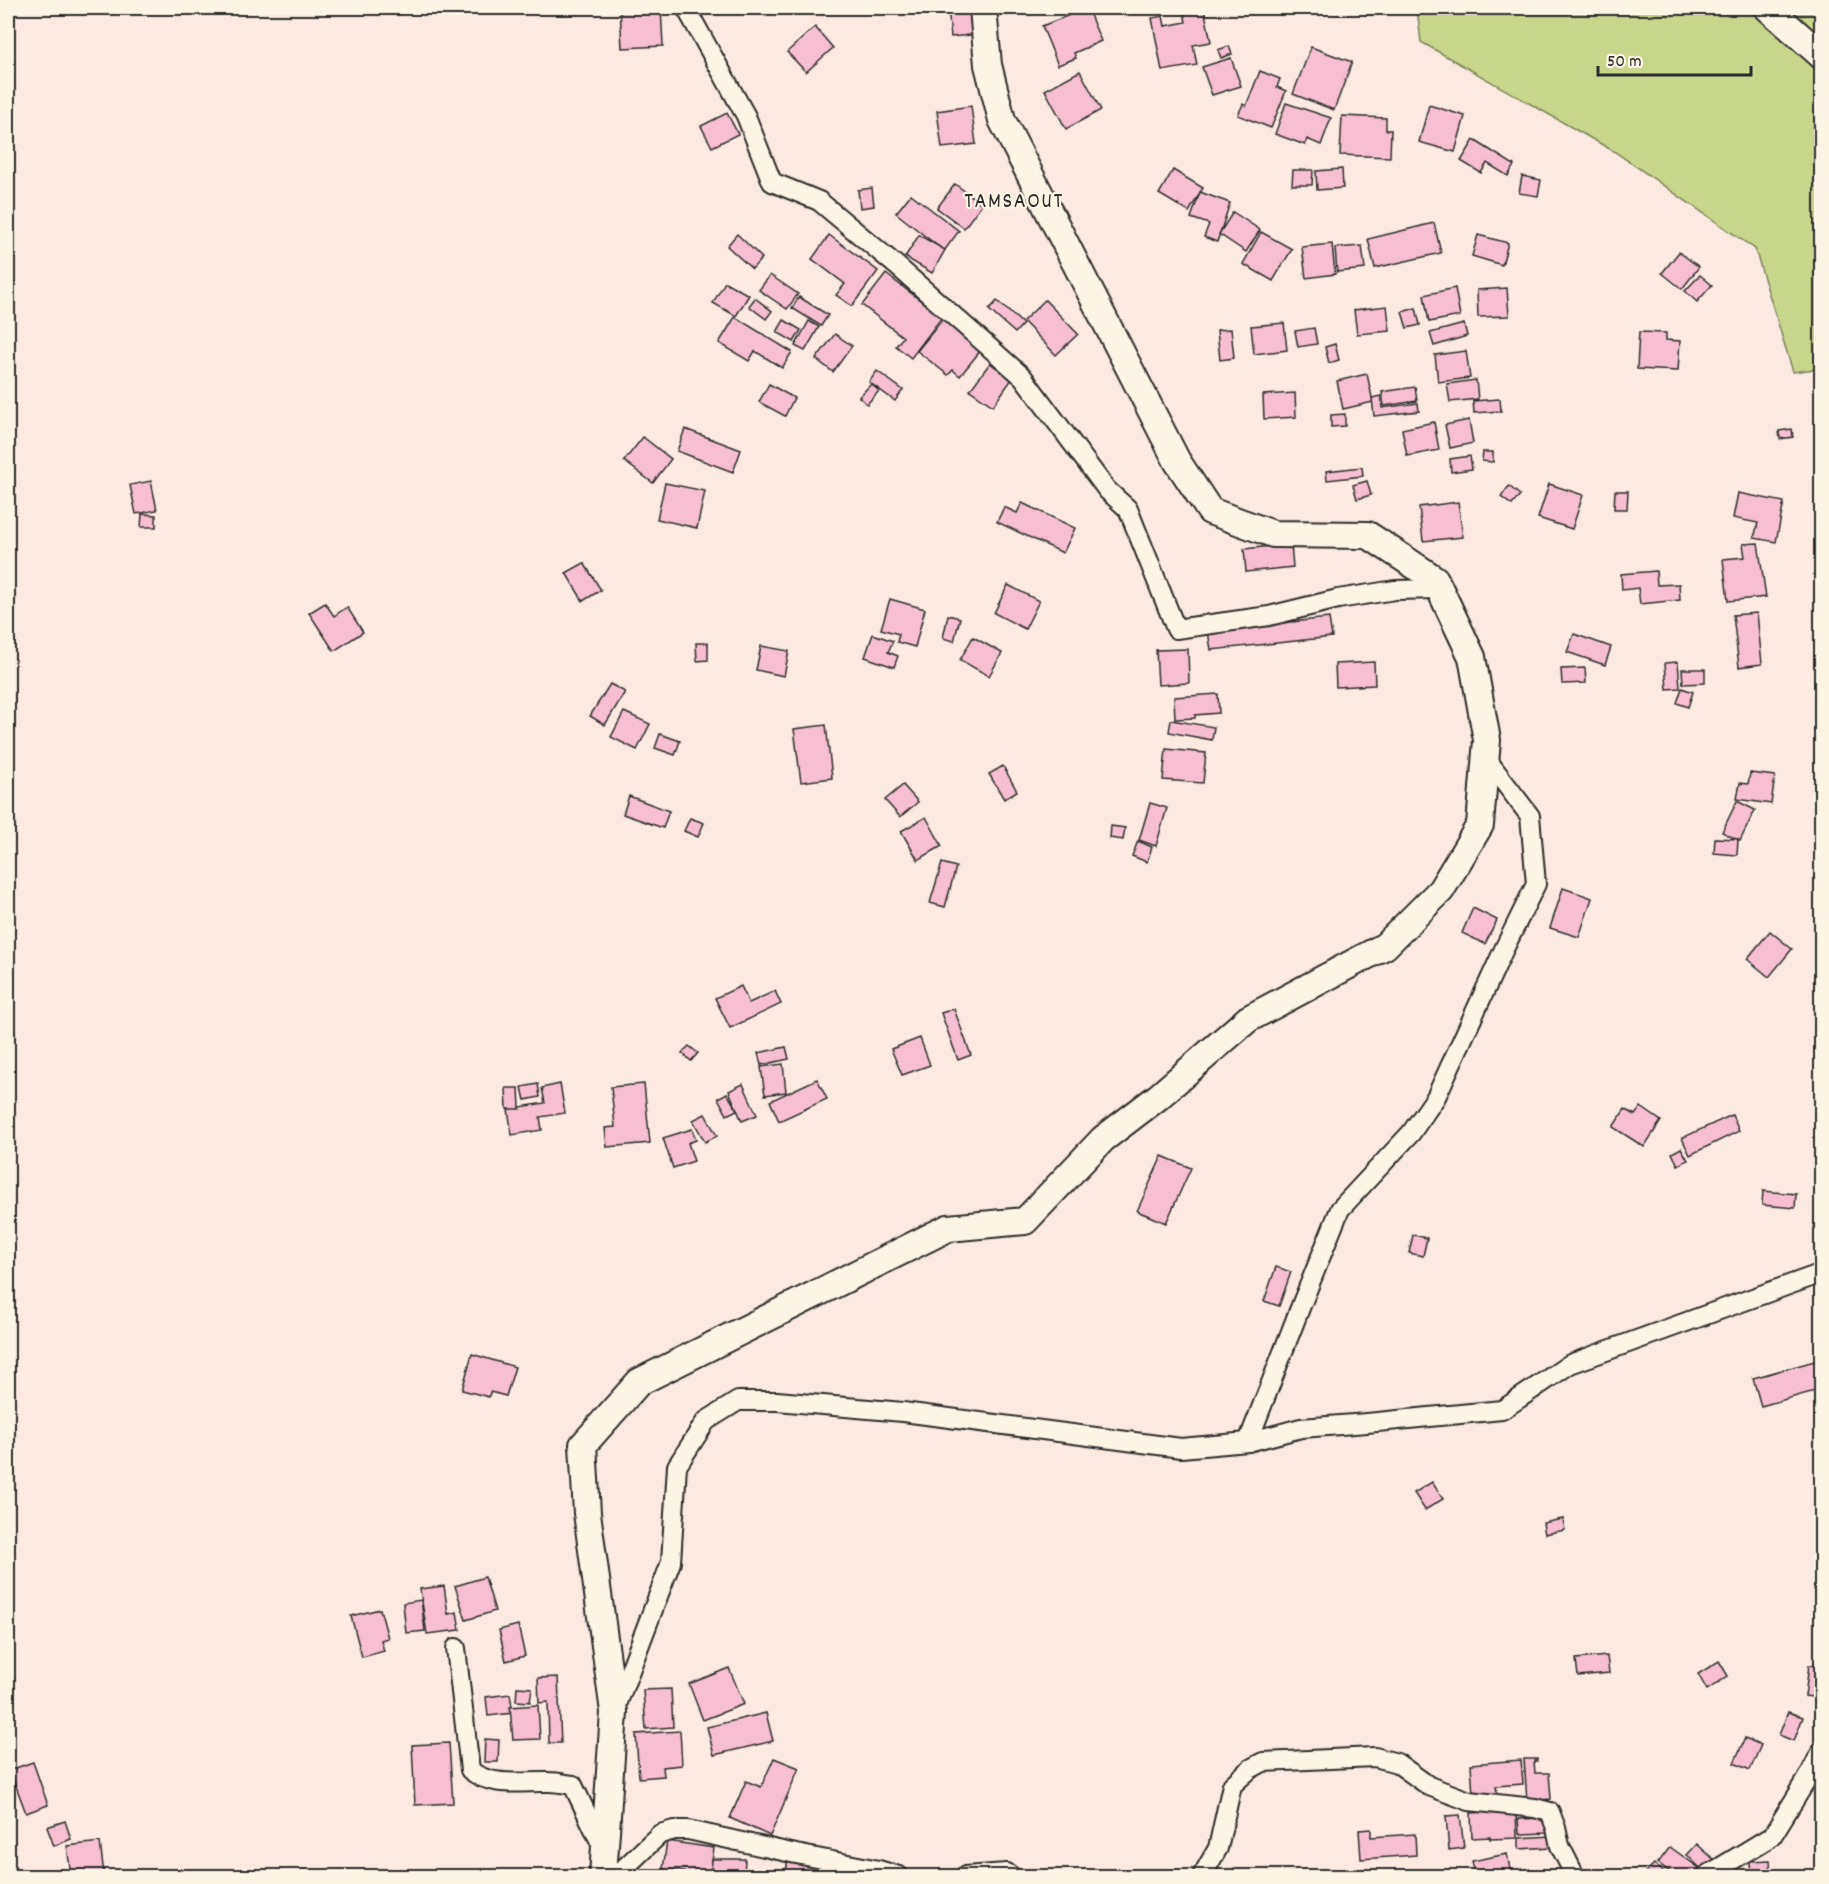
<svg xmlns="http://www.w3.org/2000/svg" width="1829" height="1884" font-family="Dekko,sans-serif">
  <rect width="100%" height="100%" fill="#fbeae1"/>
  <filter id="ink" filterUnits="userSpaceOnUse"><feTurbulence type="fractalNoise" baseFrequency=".0167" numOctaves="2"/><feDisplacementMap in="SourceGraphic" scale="12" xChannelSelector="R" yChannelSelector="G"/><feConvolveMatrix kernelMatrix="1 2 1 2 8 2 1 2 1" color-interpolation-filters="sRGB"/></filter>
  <g filter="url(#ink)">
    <polygon fill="#c7d68a" stroke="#79805a" stroke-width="1.5" points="1417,8 1821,8 1821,368 1793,372 1755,249 1615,152 1421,42"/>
    <g fill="#f8bfd3" stroke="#2b2b2b" stroke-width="1.5">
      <polygon points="620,8 661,8 663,46 622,48"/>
      <polygon points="948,8 977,8 980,34 951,37"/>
      <polygon points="1087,8 1101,41 1074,53 1076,58 1058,65 1042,26"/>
      <polygon points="1183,8 1204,8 1211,42 1193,45 1197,65 1162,71 1152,18 1163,16 1165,26 1186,22"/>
      <polygon points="815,27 833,48 806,72 787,52"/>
      <polygon points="1229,46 1232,54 1221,58 1218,50"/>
      <polygon points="1311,47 1352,62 1334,110 1293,94"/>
      <polygon points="1231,58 1241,86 1212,95 1202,67"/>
      <polygon points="1080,71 1101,110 1066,129 1045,90"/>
      <polygon points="1260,71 1280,79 1277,87 1286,91 1271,128 1238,115 1243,104 1246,106"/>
      <polygon points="1286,103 1331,118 1321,145 1307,139 1305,145 1275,134"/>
      <polygon points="1429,105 1465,116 1455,152 1419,142"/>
      <polygon points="971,106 976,144 942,148 937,111"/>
      <polygon points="727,113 738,134 712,147 701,126"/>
      <polygon points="1342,116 1386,118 1386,130 1391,130 1390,157 1340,155"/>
      <polygon points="1474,140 1514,165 1508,176 1487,163 1481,173 1461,161"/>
      <polygon points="1342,169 1343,188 1317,190 1316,171"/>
      <polygon points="1173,170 1203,188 1189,212 1159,194"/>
      <polygon points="1293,170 1313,170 1312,185 1292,185"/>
      <polygon points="1522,176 1541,180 1538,196 1519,193"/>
      <polygon points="955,184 982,204 964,228 937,208"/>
      <polygon points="872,188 874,206 860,208 858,190"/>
      <polygon points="1200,192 1230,203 1217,242 1204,237 1209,224 1191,218"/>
      <polygon points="911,194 959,231 944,251 896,213"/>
      <polygon points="1233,212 1260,230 1246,252 1219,234"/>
      <polygon points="1434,223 1441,253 1375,268 1368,239"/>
      <polygon points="1261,232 1292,249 1273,281 1243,264"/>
      <polygon points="737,234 762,258 752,269 727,246"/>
      <polygon points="829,235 878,271 852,306 836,295 845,284 812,259"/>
      <polygon points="919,235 945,250 932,273 905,257"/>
      <polygon points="1478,235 1508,243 1502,265 1472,256"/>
      <polygon points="1332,244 1335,274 1306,278 1302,247"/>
      <polygon points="1362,246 1365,269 1337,272 1335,248"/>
      <polygon points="1679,252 1699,267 1682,289 1662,273"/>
      <polygon points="886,274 942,317 911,358 896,346 903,337 862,305"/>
      <polygon points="770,275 798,294 787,309 759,290"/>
      <polygon points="1700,275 1712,285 1697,302 1685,291"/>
      <polygon points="725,282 749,295 736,316 713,303"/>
      <polygon points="1455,288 1460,316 1429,322 1424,295"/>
      <polygon points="1507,288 1509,316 1478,317 1477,290"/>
      <polygon points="799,297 828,315 821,326 792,308"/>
      <polygon points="755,298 772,311 766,319 749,306"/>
      <polygon points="1045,300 1078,334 1056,355 1023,321"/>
      <polygon points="997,301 1023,324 1015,333 989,310"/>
      <polygon points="1387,306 1390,331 1357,334 1354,310"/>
      <polygon points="1416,308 1420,325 1407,328 1402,312"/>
      <polygon points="735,317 792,352 782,368 755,351 749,361 719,343"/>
      <polygon points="943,319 981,350 960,376 953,370 948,375 917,351"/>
      <polygon points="784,320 801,330 794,342 777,332"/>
      <polygon points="809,321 819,327 805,351 795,346"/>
      <polygon points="1284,323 1287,350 1254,354 1251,326"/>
      <polygon points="1464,324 1467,336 1434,346 1430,333"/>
      <polygon points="1314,328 1317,344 1298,347 1295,331"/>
      <polygon points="1231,329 1234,358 1220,360 1217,330"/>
      <polygon points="1639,332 1666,333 1666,340 1680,341 1678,371 1637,369"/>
      <polygon points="835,334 852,346 833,372 816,359"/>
      <polygon points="1335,344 1339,360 1329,363 1325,347"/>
      <polygon points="1466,351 1470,378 1438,382 1435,355"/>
      <polygon points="990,363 1012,379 993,406 970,390"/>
      <polygon points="877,371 903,390 895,401 869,382"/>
      <polygon points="1367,374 1373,402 1343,409 1337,381"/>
      <polygon points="1476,380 1478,399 1450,402 1447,384"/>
      <polygon points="769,384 794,398 785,416 759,402"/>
      <polygon points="871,384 879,391 867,404 859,397"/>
      <polygon points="1415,387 1417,401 1384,406 1382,392"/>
      <polygon points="1295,393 1296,417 1264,419 1263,395"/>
      <polygon points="1381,396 1382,408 1418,403 1419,411 1374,416 1372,398"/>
      <polygon points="1500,399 1501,411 1474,413 1473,401"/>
      <polygon points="1345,414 1345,426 1331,427 1331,415"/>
      <polygon points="1469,420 1473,443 1450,448 1445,425"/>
      <polygon points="1434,422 1439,450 1407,456 1402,429"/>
      <polygon points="685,429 741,450 733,472 677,451"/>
      <polygon points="1792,429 1793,437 1780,439 1779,431"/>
      <polygon points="643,437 671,459 653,483 624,461"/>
      <polygon points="1483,452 1493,452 1493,462 1482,461"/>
      <polygon points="1470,456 1472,469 1451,472 1450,459"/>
      <polygon points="1362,467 1363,476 1327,480 1326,471"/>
      <polygon points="151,481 157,510 136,514 130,485"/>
      <polygon points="1367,481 1371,495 1357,499 1353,485"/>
      <polygon points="665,483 705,491 697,528 657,519"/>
      <polygon points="1549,484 1583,495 1572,529 1538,518"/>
      <polygon points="1509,486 1520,495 1512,505 1501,497"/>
      <polygon points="1615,491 1628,491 1627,509 1614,509"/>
      <polygon points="1738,493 1784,502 1776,542 1754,538 1758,523 1733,518"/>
      <polygon points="1458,502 1463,537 1423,541 1419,507"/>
      <polygon points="1022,503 1075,528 1063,553 997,522 1004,507 1017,513"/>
      <polygon points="142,514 156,515 156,527 141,527"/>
      <polygon points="1758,543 1766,597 1728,601 1723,559 1745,557 1743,544"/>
      <polygon points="1291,544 1293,567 1246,572 1244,549"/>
      <polygon points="584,563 601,590 583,601 566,573"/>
      <polygon points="1656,571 1657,585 1679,584 1680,600 1640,604 1638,588 1622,590 1621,574"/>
      <polygon points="1008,585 1039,601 1025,629 994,613"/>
      <polygon points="890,599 925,609 915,647 897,642 899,634 881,629"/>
      <polygon points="325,603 334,616 347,607 363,632 334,651 309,613"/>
      <polygon points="1757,613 1762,664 1739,667 1733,615"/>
      <polygon points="948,615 960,618 954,641 943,638"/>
      <polygon points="1329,618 1332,637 1211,650 1208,631"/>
      <polygon points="873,634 893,641 888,652 898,656 894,667 865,657"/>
      <polygon points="1574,634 1611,647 1605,665 1567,652"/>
      <polygon points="973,637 1002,653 989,676 960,660"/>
      <polygon points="696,643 708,643 708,660 697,661"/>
      <polygon points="761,646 789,651 784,676 756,670"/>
      <polygon points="1188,649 1189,683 1158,685 1156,650"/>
      <polygon points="1374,662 1375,685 1336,687 1335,664"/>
      <polygon points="1678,662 1680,688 1667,689 1665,663"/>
      <polygon points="1585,668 1586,683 1562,684 1561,669"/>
      <polygon points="1682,669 1705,669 1705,683 1683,684"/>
      <polygon points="610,684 625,692 605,725 590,716"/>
      <polygon points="1682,688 1693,692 1688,707 1677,703"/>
      <polygon points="1218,694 1219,713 1195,715 1195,718 1175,719 1174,697"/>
      <polygon points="624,712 650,724 637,750 611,737"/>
      <polygon points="1171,720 1214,727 1212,740 1169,732"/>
      <polygon points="826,725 832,778 801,782 794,729"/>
      <polygon points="660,734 680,741 675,755 655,748"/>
      <polygon points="1166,749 1206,753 1203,783 1163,780"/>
      <polygon points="1003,766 1017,791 1004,799 989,774"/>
      <polygon points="1750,773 1775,776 1771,804 1737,799 1740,783 1748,784"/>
      <polygon points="903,785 918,802 900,817 885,800"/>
      <polygon points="629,796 669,811 663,828 623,814"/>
      <polygon points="1737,801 1755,810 1740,841 1722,832"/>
      <polygon points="1150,803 1167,808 1156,846 1139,840"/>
      <polygon points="926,817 942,846 918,860 901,831"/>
      <polygon points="690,818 704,823 698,837 684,831"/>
      <polygon points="1111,826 1125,828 1123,840 1110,838"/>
      <polygon points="1715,838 1738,839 1737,855 1714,853"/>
      <polygon points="1138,841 1152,847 1147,862 1132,856"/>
      <polygon points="942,863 956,867 945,907 930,903"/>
      <polygon points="1563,888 1592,898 1579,937 1550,928"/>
      <polygon points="1473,908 1497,920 1485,944 1462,933"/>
      <polygon points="1770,931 1792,949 1769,977 1747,959"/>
      <polygon points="741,986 749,1003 775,991 781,1004 730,1028 715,998"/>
      <polygon points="954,1009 971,1055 958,1060 941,1013"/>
      <polygon points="920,1038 930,1065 902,1075 891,1049"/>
      <polygon points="689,1046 698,1053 691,1061 682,1053"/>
      <polygon points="786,1047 789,1059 761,1065 758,1053"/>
      <polygon points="783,1064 786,1092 765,1095 761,1067"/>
      <polygon points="817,1079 827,1099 779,1121 770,1101"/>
      <polygon points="538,1084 540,1097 525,1100 522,1087"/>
      <polygon points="560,1084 565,1113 540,1117 542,1130 512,1135 508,1109 545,1103 542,1088"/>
      <polygon points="644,1084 650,1143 607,1147 605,1128 615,1127 611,1087"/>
      <polygon points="743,1084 757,1115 742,1121 729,1091"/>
      <polygon points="506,1088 519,1088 520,1109 507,1109"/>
      <polygon points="727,1093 737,1110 727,1115 718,1098"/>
      <polygon points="1641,1107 1661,1121 1644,1147 1613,1127 1625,1109 1635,1115"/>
      <polygon points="705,1114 717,1136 705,1142 693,1120"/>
      <polygon points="1732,1115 1739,1131 1690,1155 1682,1138"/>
      <polygon points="692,1129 696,1140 688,1143 694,1161 673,1168 663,1138"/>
      <polygon points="1681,1148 1688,1160 1678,1165 1672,1153"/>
      <polygon points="1162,1156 1191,1168 1166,1223 1137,1211"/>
      <polygon points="1763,1191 1796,1194 1795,1208 1762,1205"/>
      <polygon points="1413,1235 1427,1238 1423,1256 1409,1253"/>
      <polygon points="1276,1267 1291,1272 1279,1306 1264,1301"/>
      <polygon points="472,1354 515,1367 506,1396 490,1392 489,1397 462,1390"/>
      <polygon points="1822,1359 1822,1389 1761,1406 1753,1378"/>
      <polygon points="1432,1482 1443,1499 1425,1510 1414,1493"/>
      <polygon points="1563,1519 1565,1530 1545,1534 1543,1523"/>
      <polygon points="485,1577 495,1611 466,1620 455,1586"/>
      <polygon points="444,1586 448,1614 457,1612 460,1630 427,1634 420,1589"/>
      <polygon points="421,1600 425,1631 406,1633 403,1603"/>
      <polygon points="380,1609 388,1638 381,1640 384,1651 362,1657 351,1616"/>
      <polygon points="518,1625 525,1656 506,1661 499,1630"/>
      <polygon points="1607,1656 1609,1673 1578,1676 1576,1659"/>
      <polygon points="1719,1661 1728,1676 1707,1690 1698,1674"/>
      <polygon points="1809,1665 1822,1667 1822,1698 1805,1696"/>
      <polygon points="729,1668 744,1704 703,1720 689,1684"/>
      <polygon points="558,1677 561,1743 549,1743 548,1702 539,1703 538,1678"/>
      <polygon points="517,1687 532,1688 530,1702 516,1701"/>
      <polygon points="671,1689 673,1727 646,1729 643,1690"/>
      <polygon points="510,1694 513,1713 488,1716 486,1697"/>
      <polygon points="538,1705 540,1739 513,1740 510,1707"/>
      <polygon points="1788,1712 1803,1717 1794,1741 1779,1735"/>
      <polygon points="766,1713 773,1741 714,1755 707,1727"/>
      <polygon points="680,1731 682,1765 663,1767 664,1776 639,1778 636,1734"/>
      <polygon points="1745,1738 1761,1745 1750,1770 1734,1763"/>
      <polygon points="485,1739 499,1740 498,1762 484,1762"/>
      <polygon points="449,1743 453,1803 415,1805 412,1745"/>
      <polygon points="774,1758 799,1768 770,1836 730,1818 746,1781 761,1787"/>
      <polygon points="1524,1759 1537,1759 1537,1761 1534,1761 1535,1773 1549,1773 1551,1799 1527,1801"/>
      <polygon points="1521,1760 1523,1784 1496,1786 1497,1794 1473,1795 1471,1764"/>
      <polygon points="33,1762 48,1805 26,1813 10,1770"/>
      <polygon points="1516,1810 1517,1838 1490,1839 1490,1837 1472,1838 1471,1813"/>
      <polygon points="1460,1815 1464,1848 1449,1850 1446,1816"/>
      <polygon points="1546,1818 1547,1833 1519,1834 1518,1819"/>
      <polygon points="65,1821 71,1839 54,1846 47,1827"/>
      <polygon points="1371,1829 1371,1837 1415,1834 1416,1855 1361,1859 1359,1830"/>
      <polygon points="1551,1836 1551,1847 1519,1849 1519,1838"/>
      <polygon points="667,1841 714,1848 710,1876 683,1876 684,1872 663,1869"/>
      <polygon points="100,1842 104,1875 71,1876 67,1846"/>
      <polygon points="1697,1844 1719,1864 1708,1876 1687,1855"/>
      <polygon points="1670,1847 1702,1870 1697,1876 1667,1876 1670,1872 1658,1863"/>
      <polygon points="1507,1854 1511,1874 1499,1876 1475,1876 1472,1861"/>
      <polygon points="712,1859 745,1859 744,1876 711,1876"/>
      <polygon points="788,1860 809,1864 807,1875 814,1876 777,1876 778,1870 786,1871"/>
      <polygon points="1770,1860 1771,1876 1751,1876 1750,1861"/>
      <polygon points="1654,1864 1666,1874 1664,1876 1642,1876"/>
      <polygon points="823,1868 844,1871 843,1876 821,1876"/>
      <polygon points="1821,1872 1821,1876 1790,1876 1790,1873"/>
    </g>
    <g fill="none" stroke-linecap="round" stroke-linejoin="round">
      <g stroke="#2b2b2b" stroke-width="22">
        <g id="street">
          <polyline points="686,8 746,116 772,182 819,201 897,266 1023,377 1107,490 1128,509 1176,629 1269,616 1338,599 1395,590 1440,589"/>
          <polyline points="1248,1442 1300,1308 1340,1209 1411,1133 1436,1097 1504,949 1536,884 1530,816 1485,757"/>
          <path d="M 456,1648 L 470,1770 C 491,1788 523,1781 549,1782 C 557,1782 566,1784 573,1785 L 603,1848"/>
          <polyline points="615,1710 671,1562 677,1466 706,1421 738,1401 777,1401 903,1412 1181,1448 1248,1442 1301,1428 1367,1423 1502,1410 1570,1364 1822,1273"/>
          <polyline points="616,1876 660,1834 674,1830 688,1830 796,1854 879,1870 899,1876"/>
          <polyline points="965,1876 1007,1873 1011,1876"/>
          <polyline points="1202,1876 1218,1848 1232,1785 1250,1769 1263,1762 1375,1757 1397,1763 1429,1786 1469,1801 1535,1808 1550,1812 1556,1828 1560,1846 1575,1876"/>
          <polyline points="1706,1876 1772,1836 1808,1778 1822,1750"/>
        </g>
      </g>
      <g stroke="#2b2b2b" stroke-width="30">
        <g id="secondary">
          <polyline points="1768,8 1822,56"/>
          <polyline points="603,1876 614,1712 587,1513 583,1445 639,1382 948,1228 1025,1221 1103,1139 1158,1097 1248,1019 1385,946 1441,890 1480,825 1487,740 1472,657 1435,579 1368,535 1273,534 1210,511 1177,461 1002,120 988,65 983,8"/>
        </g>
      </g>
      <use href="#street" stroke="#fcf5e5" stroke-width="18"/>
      <use href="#secondary" stroke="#fcf5e5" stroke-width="26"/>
    </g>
  </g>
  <g text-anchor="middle" stroke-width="4.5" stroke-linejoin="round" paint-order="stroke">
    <g font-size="22" letter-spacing="1.5" fill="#2b2b2b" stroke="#fcf5e5">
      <text x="1014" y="207">TAMSAOUT</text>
    </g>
  </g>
  <rect width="1829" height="1884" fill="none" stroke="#fcf5e5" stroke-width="30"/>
  <rect x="15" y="15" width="1799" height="1854" fill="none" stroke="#2b2b2b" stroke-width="2" filter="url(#ink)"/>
  <path d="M1598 66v9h153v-9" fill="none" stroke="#2b2b2b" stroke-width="3"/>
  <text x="1607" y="66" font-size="18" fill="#2b2b2b" stroke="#fcf5e5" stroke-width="4.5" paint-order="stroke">50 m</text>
</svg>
